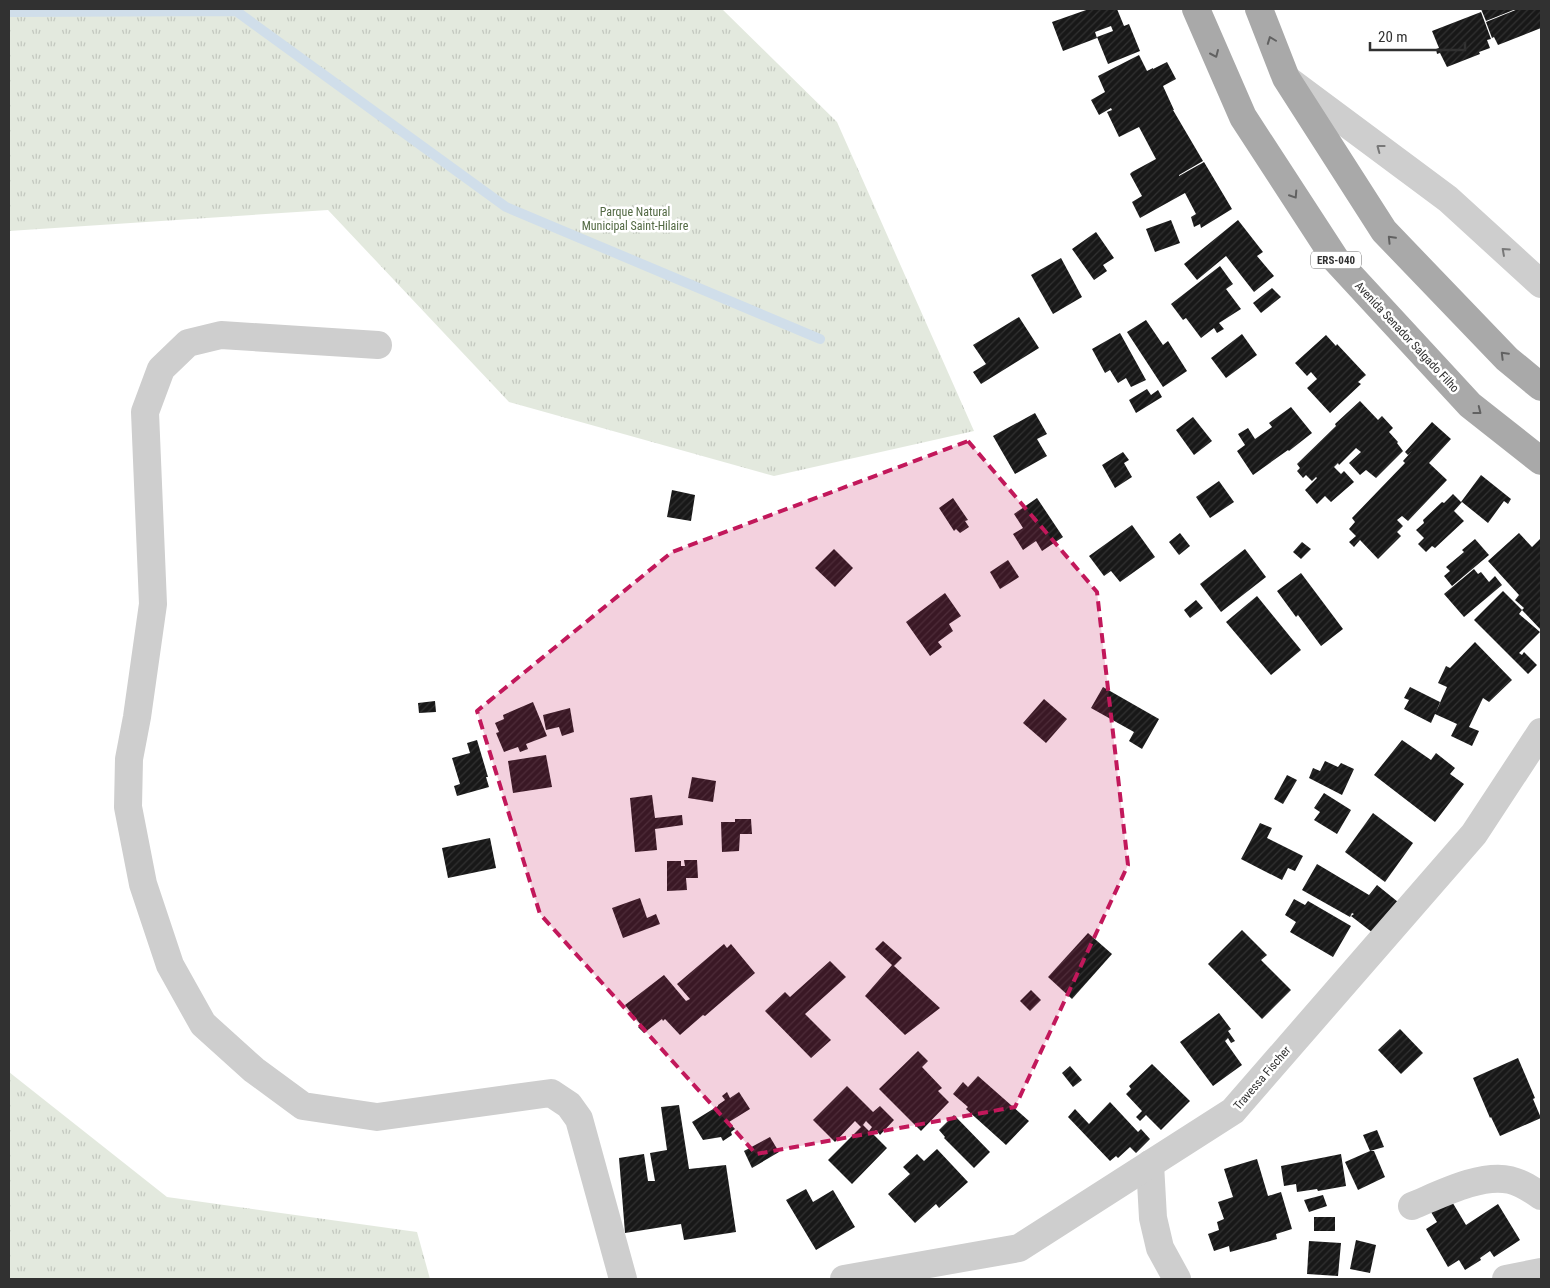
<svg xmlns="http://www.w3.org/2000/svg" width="1550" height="1288" font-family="'Roboto Condensed',sans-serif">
  <defs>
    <pattern id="park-tufts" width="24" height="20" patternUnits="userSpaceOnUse" patternTransform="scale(1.25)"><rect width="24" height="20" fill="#e3e9de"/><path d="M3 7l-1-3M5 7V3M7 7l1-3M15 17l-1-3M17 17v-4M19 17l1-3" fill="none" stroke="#c3c8bf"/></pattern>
    <pattern id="building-hatch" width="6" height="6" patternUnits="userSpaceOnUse" patternTransform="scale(1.25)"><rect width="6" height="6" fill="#181818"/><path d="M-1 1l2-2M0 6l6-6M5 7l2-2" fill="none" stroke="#313131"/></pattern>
  </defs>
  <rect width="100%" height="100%" fill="#fff"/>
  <g fill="url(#park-tufts)">
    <polygon points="9,9 722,9 837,122 974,431 774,476 509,402 328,210 9,231"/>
    <polygon points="9,1072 167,1197 417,1232 430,1279 9,1279"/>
  </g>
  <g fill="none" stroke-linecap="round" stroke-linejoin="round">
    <polyline stroke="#d0deea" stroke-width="10" points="9,12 236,11 506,207 820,339"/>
  </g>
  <g fill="url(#building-hatch)" fill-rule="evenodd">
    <polygon points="1089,9 1117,9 1124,26 1129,24 1140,51 1108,64 1097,37 1113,31 1111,26 1095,32 1097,38 1063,51 1052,22"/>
    <polygon points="1481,9 1516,9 1486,21"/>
    <polygon points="1518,9 1541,9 1541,28 1498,45 1494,37 1492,38 1486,22"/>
    <polygon points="1481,12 1491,39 1487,40 1490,48 1479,52 1480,54 1447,67 1440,53 1437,54 1436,49 1439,48 1432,31"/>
    <polygon points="1139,55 1147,71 1153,68 1153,69 1167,62 1176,79 1163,86 1174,110 1173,110 1203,161 1179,175 1179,176 1204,162 1232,209 1201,228 1200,224 1194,227 1191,217 1196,214 1185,193 1140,218 1132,202 1142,196 1130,174 1132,172 1156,159 1139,127 1119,137 1107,112 1112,110 1111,108 1099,115 1091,100 1105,92 1098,76"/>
    <polygon points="1171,220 1180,243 1155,252 1146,229"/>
    <polygon points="1238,220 1263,252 1257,256 1274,276 1254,292 1226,256 1197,280 1184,264"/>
    <polygon points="1096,232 1114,258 1103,265 1107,271 1094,280 1072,249"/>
    <polygon points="1061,258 1082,297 1053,314 1031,275"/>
    <polygon points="1220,266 1233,284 1226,289 1241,309 1219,323 1224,329 1217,333 1214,328 1201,338 1186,318 1183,320 1171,304"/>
    <polygon points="1272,288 1281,297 1261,313 1253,303"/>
    <polygon points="1019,317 1039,348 981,384 973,372 986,364 973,345"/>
    <polygon points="1146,320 1163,345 1168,341 1187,371 1163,387 1127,332"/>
    <polygon points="1120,333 1146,380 1131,387 1126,378 1118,383 1110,370 1105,373 1092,349"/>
    <polygon points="1242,334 1257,355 1226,378 1211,358"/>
    <polygon points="1326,335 1336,346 1337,344 1366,375 1358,382 1361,384 1330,413 1307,388 1317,379 1311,372 1307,376 1295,363"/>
    <polygon points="1147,389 1151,395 1158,390 1162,397 1136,413 1129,400"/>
    <polygon points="1360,401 1378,420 1382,416 1393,428 1389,432 1398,442 1397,443 1403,451 1376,478 1366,470 1360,475 1349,463 1361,452 1356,448 1339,465 1338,463 1334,467 1341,474 1344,471 1354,482 1331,502 1325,496 1317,504 1305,490 1317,478 1316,477 1312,481 1306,475 1303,478 1297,471 1300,468 1297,464 1336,426 1335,424"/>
    <polygon points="1291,407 1312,433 1289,451 1288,450 1253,475 1237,451 1245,445 1238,434 1248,428 1255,439 1272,427 1269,423"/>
    <polygon points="1035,413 1047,434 1037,439 1047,456 1015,474 993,436"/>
    <polygon points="1193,417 1212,441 1194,455 1176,430"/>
    <polygon points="1432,422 1451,439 1429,463 1447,480 1408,521 1402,516 1397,520 1403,526 1397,532 1401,536 1378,559 1360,540 1354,547 1349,542 1356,536 1349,529 1355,522 1352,518 1405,463 1403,461 1412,451 1408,455 1405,452"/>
    <polygon points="1123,452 1129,460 1124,463 1132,477 1115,488 1102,465"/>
    <polygon points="1481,475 1511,499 1508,504 1504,501 1488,523 1462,502 1454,511 1464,521 1435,548 1432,546 1426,552 1418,544 1424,538 1416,530 1424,523 1423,520 1442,502 1444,503 1453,494 1461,502"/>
    <polygon points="1219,481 1234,502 1210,518 1196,497"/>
    <polygon points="672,490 695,495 691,521 667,517"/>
    <polygon points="953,498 968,520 965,521 969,527 960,533 956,529 954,531 939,508"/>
    <polygon points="1037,498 1063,537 1042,551 1036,541 1023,550 1013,534 1023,528 1014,514"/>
    <polygon points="1132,525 1155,557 1120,582 1111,571 1104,576 1089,556"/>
    <polygon points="1180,533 1190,546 1179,555 1169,542"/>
    <polygon points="1519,533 1532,547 1541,538 1541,630 1522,610 1524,608 1515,600 1519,595 1488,561"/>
    <polygon points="1475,539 1489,555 1452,586 1444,576 1450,571 1446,567 1464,552 1462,550"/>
    <polygon points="1302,542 1311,549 1301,559 1293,552"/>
    <polygon points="834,549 853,568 835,587 815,568"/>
    <polygon points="1245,549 1266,577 1221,612 1200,584"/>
    <polygon points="1008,560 1019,577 1000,589 990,572"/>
    <polygon points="1474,569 1478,574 1481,572 1489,582 1495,576 1502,585 1464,617 1444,594"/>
    <polygon points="1301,573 1343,629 1321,646 1298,615 1296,617 1277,591"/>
    <polygon points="1503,591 1522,610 1519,614 1540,632 1519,653 1522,655 1524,652 1537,665 1528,674 1474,620"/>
    <polygon points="945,593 961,616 949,624 953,631 938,642 942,647 930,656 906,622"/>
    <polygon points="1257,596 1301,650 1271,675 1226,622"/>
    <polygon points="1196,600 1203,608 1190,618 1184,610"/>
    <polygon points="1475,642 1512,680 1489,702 1483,698 1469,727 1479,731 1472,746 1451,736 1457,724 1435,714 1431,723 1404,709 1409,700 1404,698 1410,687 1440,702 1435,714 1447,687 1438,683 1446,666 1450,668"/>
    <polygon points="1103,687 1159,719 1142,749 1129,741 1134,732 1091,708"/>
    <polygon points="1044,699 1067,719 1046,743 1023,723"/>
    <polygon points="435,701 436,712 419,713 418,703"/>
    <polygon points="533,702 547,736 526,744 528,749 520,752 518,747 504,752 496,733 499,732 495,723 504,719 503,715"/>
    <polygon points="570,708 574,732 562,736 559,727 546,730 543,715"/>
    <polygon points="477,740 488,777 486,777 489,787 457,796 454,786 460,784 452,758 470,753 467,743"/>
    <polygon points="1402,740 1431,760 1436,753 1455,768 1450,774 1464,784 1435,822 1374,775"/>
    <polygon points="546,755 552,787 513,793 508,761"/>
    <polygon points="1325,761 1338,767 1341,763 1354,769 1342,795 1309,778 1313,768 1320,771"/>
    <polygon points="1287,775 1297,780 1283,804 1274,799"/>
    <polygon points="692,777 716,781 713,802 688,798"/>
    <polygon points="1324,793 1351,810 1337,834 1314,820 1320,812 1314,808"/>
    <polygon points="652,795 655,818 682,815 683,825 655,829 657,850 635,852 630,798"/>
    <polygon points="1373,813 1413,843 1385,882 1345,852"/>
    <polygon points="735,819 751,819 752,834 740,834 739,851 722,852 721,822 735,822"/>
    <polygon points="1260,823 1272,828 1267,838 1303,856 1295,871 1288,868 1282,880 1241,859"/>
    <polygon points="490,838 496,868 448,878 442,848"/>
    <polygon points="684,860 697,860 698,878 686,878 687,890 667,891 667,861 681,861 681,866 685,866"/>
    <polygon points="1317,864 1369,895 1377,885 1398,902 1373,933 1351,916 1354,914 1352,913 1350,917 1302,890"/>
    <polygon points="640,898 647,918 656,914 660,924 623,938 612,908"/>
    <polygon points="1294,899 1305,905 1308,901 1351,926 1333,957 1290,932 1296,922 1285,915"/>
    <polygon points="1242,930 1267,955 1261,960 1291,990 1262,1019 1208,964"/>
    <polygon points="1088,933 1112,954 1072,999 1048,977"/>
    <polygon points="883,941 902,958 894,966 940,1008 905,1035 865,996 892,965 875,949"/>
    <polygon points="724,944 727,948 731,944 755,973 705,1016 703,1015 680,1035 665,1019 663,1021 662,1019 644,1033 638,1027 641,1025 625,1005 664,975 686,1001 690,999 677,984"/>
    <polygon points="830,961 846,977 805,1014 831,1040 811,1058 765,1011 785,992 790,997"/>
    <polygon points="1031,990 1041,1000 1030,1011 1020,1001"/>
    <polygon points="1219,1013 1231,1029 1228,1031 1235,1041 1231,1043 1228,1038 1225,1041 1242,1065 1213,1086 1180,1042"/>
    <polygon points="1400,1029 1423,1053 1401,1074 1378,1050"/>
    <polygon points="918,1051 928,1061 922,1067 942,1088 938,1091 949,1102 921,1131 879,1089"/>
    <polygon points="1518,1058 1535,1098 1533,1099 1541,1118 1500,1136 1491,1117 1490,1118 1473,1078"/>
    <polygon points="1152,1064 1190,1101 1161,1130 1146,1115 1140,1121 1136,1117 1142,1111 1126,1094 1131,1089 1129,1086"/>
    <polygon points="1070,1066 1082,1080 1073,1087 1062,1073"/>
    <polygon points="978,1076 1029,1121 1006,1145 966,1109 968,1107 953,1094 963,1082 968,1087"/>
    <path d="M 847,1086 L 873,1112 L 880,1106 L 894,1120 L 880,1135 L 876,1130 L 873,1134 L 887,1148 L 852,1184 L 828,1160 L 861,1127 L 855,1121 L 835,1142 L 813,1120 ZM 866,1121 L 872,1127 L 869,1131 L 863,1125 Z"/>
    <polygon points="727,1092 730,1098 739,1092 750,1109 729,1122 735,1129 731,1132 732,1135 723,1141 721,1137 703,1140 692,1122 718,1106 718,1105 725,1100 722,1096"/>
    <polygon points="1110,1102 1138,1132 1141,1129 1150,1139 1136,1153 1130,1147 1118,1158 1116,1156 1110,1161 1068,1117 1075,1109 1089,1124"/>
    <polygon points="679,1105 689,1169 726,1165 736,1232 684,1240 681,1224 625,1233 619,1158 644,1154 648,1181 655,1181 650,1153 667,1150 661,1107"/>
    <polygon points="954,1115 990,1152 974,1168 944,1138 945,1137 939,1130"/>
    <polygon points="1377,1130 1384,1147 1370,1151 1363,1135"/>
    <polygon points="770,1137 779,1152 752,1168 744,1151"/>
    <polygon points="937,1149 968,1182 939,1208 936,1204 915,1223 888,1194 910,1174 903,1167 917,1154 924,1161"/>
    <polygon points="1370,1151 1374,1151 1385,1177 1358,1190 1345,1162"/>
    <polygon points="1341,1154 1346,1186 1318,1191 1317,1189 1297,1192 1296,1184 1284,1186 1281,1166"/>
    <polygon points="1257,1159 1268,1196 1281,1192 1292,1229 1276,1234 1277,1239 1230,1252 1229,1246 1214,1251 1208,1234 1219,1230 1217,1222 1224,1219 1218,1202 1233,1197 1224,1169"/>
    <polygon points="806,1189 813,1202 833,1190 855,1227 816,1250 786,1200"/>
    <polygon points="1323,1195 1327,1206 1309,1212 1304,1200"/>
    <polygon points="1448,1195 1466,1225 1498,1204 1520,1240 1494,1257 1490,1251 1480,1258 1481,1260 1465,1270 1459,1260 1448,1267 1426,1229 1437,1222 1428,1207"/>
    <rect x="1314" y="1217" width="21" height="14"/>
    <polygon points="1356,1240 1376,1245 1370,1273 1350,1269"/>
    <polygon points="1309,1241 1341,1243 1338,1276 1307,1274"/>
  </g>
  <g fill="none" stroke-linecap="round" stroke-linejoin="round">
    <g stroke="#cecece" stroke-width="28">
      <polyline points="1288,80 1448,199 1541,284"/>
      <polyline points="378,345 221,335 188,343 161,369 145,412 153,604 137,717 129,759 128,807 143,884 170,965 203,1024 254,1070 303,1106 377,1117 551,1093 569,1105 579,1119 623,1279"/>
      <polyline points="1150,1164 1153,1218 1160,1248 1177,1279"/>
      <path d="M 1412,1206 C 1439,1195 1481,1173 1510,1180 C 1522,1183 1531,1189 1541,1196"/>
      <polyline points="844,1279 1019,1248 1233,1111 1474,834 1541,732"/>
      <polyline points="1506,1279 1541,1272"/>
    </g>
    <g stroke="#a9a9a9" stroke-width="28">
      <polyline points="1196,9 1243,117 1336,260 1470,405 1541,461"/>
      <polyline points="1259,9 1286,78 1384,231 1507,359 1541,387"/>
    </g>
  </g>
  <defs><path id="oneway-chevron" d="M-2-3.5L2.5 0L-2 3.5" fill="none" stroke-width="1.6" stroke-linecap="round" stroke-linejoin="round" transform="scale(1.25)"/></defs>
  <g stroke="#616161">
    <use href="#oneway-chevron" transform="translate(1271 40) rotate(-111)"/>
    <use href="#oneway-chevron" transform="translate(1215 54) rotate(66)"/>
    <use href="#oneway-chevron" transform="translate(1294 195) rotate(57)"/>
    <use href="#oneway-chevron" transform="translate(1391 239) rotate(-134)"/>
    <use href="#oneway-chevron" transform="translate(1504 355) rotate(-135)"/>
    <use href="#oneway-chevron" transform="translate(1478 411) rotate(38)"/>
  </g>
  <g stroke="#787878">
    <use href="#oneway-chevron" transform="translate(1380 148) rotate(-143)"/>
    <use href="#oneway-chevron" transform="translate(1505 251) rotate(-138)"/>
  </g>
  <path fill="#c2185b" fill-opacity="0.2" stroke="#c2185b" stroke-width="4" stroke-dasharray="10 6" stroke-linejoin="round" d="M 968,441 L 1097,592 L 1128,865 L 1015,1107 L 756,1154 L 540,914 L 477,711 L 672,552 Z"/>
  <g text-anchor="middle" stroke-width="5" stroke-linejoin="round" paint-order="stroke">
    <rect fill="#fff" stroke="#6f6f6f" stroke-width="1" x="1311" y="251.5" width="50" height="17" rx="4"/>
    <g font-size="11" font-weight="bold" fill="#313131">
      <text x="1336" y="264">ERS-040</text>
    </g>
    <g font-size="12" fill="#526943" stroke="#fff">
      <text x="635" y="216">Parque Natural<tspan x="635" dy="14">Municipal Saint-Hilaire</tspan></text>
    </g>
    <g font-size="12" fill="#313131" stroke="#fff">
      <text transform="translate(1407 337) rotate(47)" y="4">Avenida Senador Salgado Filho</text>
      <text transform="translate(1262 1078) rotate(-49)" y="4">Travessa Fischer</text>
    </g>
  </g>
  <rect width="1550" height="1288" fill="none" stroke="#313131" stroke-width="20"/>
  <path d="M1370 42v8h95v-8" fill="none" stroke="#313131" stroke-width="2.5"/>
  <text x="1378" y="42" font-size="15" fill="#313131" stroke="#ffffff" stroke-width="4" paint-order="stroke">20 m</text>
</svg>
